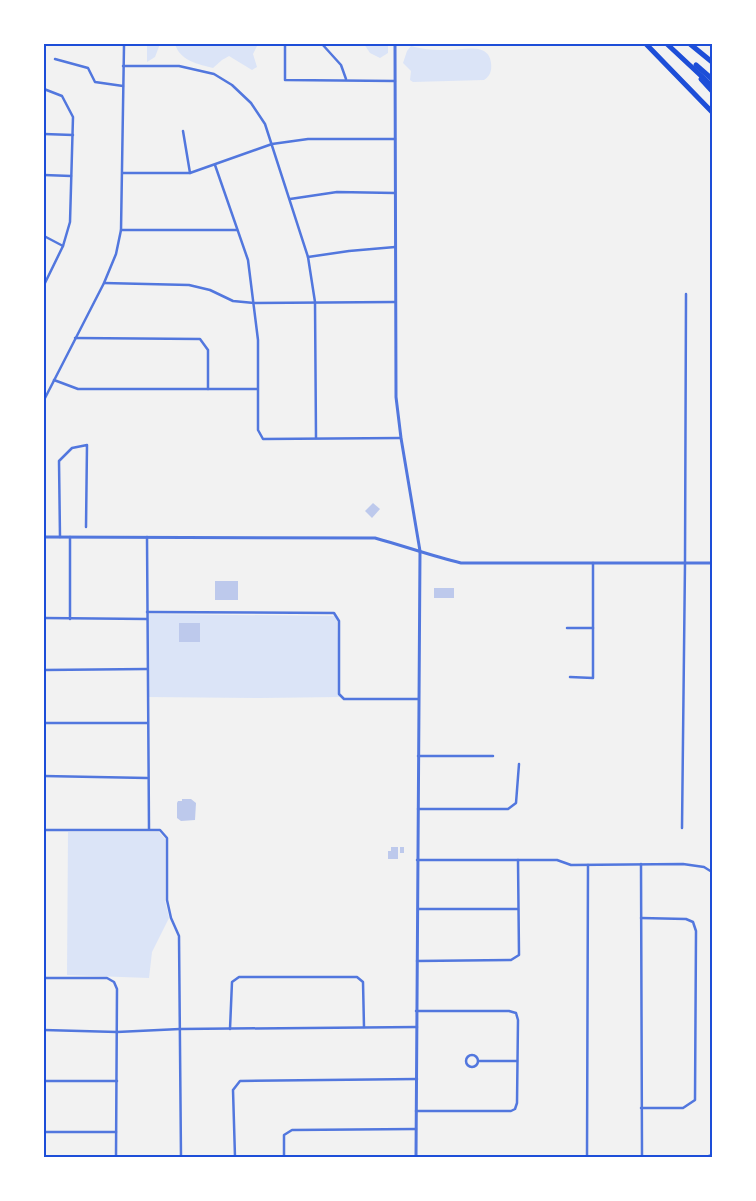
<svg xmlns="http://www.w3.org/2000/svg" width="756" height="1201" font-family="'Fira Sans Condensed',sans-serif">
  <rect width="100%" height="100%" fill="#f2f2f2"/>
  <g fill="#dbe4f7">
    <polygon points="147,44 160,44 155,57 147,62"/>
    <path d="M 175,44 L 258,44 L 253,54 L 257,67 L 252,70 L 229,56 L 222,60 L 213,68 C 198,64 180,61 175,44 Z"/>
    <polygon points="364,44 388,44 388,53 380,58 370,53"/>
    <path d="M 411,46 C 424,50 436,50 449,50 C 463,50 489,42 491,63 C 492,71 490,76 484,80 L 413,82 L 410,80 L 411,71 L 403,63 L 407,51 Z"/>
    <polygon points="148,614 337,616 340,697 260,698 147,697"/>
    <polygon points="68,832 159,832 165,839 165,900 169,918 152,952 149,978 67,975"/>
  </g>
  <g fill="#bdc9ec">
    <polygon points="373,503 380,509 372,518 365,511"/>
    <rect x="215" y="581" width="23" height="19"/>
    <rect x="434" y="588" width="20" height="10"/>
    <rect x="179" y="623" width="21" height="19"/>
    <polygon points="182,799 191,799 196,803 195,820 181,821 177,818 177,803 178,801 182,801"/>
    <polygon points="391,847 398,847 398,859 388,859 388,851 391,851"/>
    <rect x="400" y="847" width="4" height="6"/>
  </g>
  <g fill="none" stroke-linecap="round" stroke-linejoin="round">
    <g stroke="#5277de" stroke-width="2.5">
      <polyline points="285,44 285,80 395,81"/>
      <polyline points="322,44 341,65 346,79"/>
      <polyline points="55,59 88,68 95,82 123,86"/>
      <polyline points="123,66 179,66 214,74 232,85 251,103 265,124 308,257 315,302 316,438"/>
      <polyline points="44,89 62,96 73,117 70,222 63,246 44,285"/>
      <polyline points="183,131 190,173"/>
      <polyline points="44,134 73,135"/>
      <polyline points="215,165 248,260 258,340 258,430 263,439 401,438"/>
      <polyline points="123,173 190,173 272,144 308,139 395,139"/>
      <polyline points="44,175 71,176"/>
      <polyline points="290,199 337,192 395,193"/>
      <polyline points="121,230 237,230"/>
      <polyline points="44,236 63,246"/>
      <polyline points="308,257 349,251 395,247"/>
      <polyline points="104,283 189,285 210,290 233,301 254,303 395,302"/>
      <polyline points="75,338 200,339 208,350 208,389"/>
      <polyline points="54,380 78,389 257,389"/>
      <polyline points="44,400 104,283 116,254 121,230 124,46"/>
      <polyline points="60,537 59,461 72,448 87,445 86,527"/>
      <polyline points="70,537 70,619"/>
      <polyline points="147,537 149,829"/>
      <polyline points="147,612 334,613 339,621 339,694 344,699 418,699"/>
      <polyline points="44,618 147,619"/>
      <polyline points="567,628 593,628"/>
      <polyline points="44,670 147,669"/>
      <polyline points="570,677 593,678 593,563"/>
      <polyline points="44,723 147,723"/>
      <polyline points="418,756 493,756"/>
      <polyline points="44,776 147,778"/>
      <polyline points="418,809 508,809 516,803 519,764"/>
      <polyline points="682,828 685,563 686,294"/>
      <polyline points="44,830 160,830 167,838 167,900 171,918 179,936 181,1157"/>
      <polyline points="417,860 557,860 571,865 683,864 704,867 712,872"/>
      <polyline points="641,864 642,1157"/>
      <polyline points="418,909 518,909"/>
      <polyline points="417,961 511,960 519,955 518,860"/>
      <polyline points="44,978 107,978 114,982 117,989 116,1157"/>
      <polyline points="416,1011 509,1011 516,1013 518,1020 517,1103 515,1109 511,1111 416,1111"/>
      <polyline points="230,1029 232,982 239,977 357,977 363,982 364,1027"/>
      <polyline points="44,1030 117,1032 180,1029 417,1027"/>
      <circle cx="472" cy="1061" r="6"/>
      <polyline points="479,1061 517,1061"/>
      <polyline points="44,1081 117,1081"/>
      <polyline points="641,1108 683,1108 695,1100 696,931 693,922 686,919 641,918"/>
      <polyline points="44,1132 116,1132"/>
      <polyline points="235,1157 233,1090 240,1081 417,1079"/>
      <polyline points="284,1157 284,1135 292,1130 416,1129"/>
      <polyline points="587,1157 588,865"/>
      <polyline points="706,1157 712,1155"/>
    </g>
    <g stroke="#5277de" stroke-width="3">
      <polyline points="395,44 396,397 401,438 420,551 416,1157"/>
      <path d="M 44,537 L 375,538 C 404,546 432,556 461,563 L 712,563"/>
    </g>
    <g stroke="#1d4ed8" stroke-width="5">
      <polyline points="646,44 712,112"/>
      <polyline points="667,44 712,86"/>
      <polyline points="690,44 712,62"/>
      <polyline points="696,65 712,79"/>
      <polyline points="701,79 712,91"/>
    </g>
  </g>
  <rect width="756" height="1201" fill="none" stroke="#ffffff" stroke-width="90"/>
  <rect x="45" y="45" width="666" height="1111" fill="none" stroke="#1d4ed8" stroke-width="2"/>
</svg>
